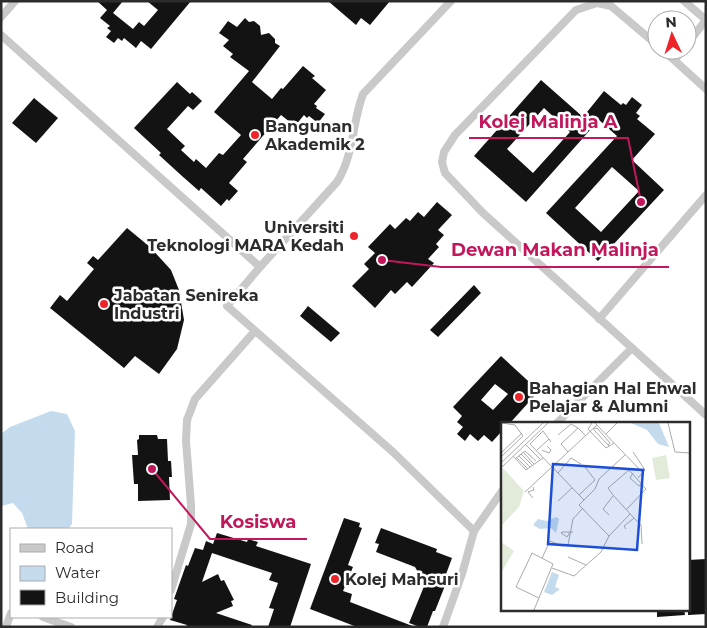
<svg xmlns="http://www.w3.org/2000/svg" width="707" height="628" font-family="Montserrat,sans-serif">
  <rect width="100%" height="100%" fill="#fff"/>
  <polygon fill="#c3dbed" points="51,411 67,414 75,431 72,524 68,529 28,529 22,513 13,503 1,506 1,434 10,427"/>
  <g fill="#131313" fill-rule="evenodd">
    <polygon points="97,1 123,1 113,13 133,29 139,22 144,26 158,10 147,1 191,1 151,49 141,41 136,48 124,38 122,41 118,38 114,43 106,37 111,31 107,28 110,26 100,18 107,10"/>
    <polygon points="328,1 390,1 370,25 361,18 356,25"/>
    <polygon points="245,18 249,22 254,21 260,26 261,35 269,33 275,39 275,43 280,46 252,82 272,99 281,88 283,89 303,66 315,76 312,78 326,90 314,104 317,106 316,108 325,114 318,123 309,116 307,118 304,115 295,126 281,115 243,159 247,162 229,183 238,191 229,201 227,199 221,206 201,188 199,191 182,176 159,155 161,153 134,128 177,82 190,94 192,92 202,101 193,110 188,106 167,129 185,146 181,150 194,162 196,159 206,168 219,153 223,155 241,135 214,112 249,71 230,57 233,54 223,46 229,40 219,33 228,21 237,27"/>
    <path d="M 541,80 L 583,117 L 604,91 L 621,105 L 623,103 L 626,105 L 632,97 L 642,105 L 636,113 L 640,116 L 637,119 L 655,134 L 632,160 L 664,190 L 598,261 L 546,213 L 617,136 L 599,120 L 526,202 L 474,156 ZM 544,108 L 570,132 L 533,173 L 507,149 ZM 612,167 L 639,191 L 601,232 L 575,208 Z"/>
    <polygon points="34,98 58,118 36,143 12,123"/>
    <polygon points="437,202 452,215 438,230 444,235 436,244 439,247 428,259 434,263 412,287 407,282 395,294 391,290 375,308 352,286 369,269 364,264 375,253 368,247 390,224 395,229 406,218 410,221 418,212 424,217"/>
    <polygon points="127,228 150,247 171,270 179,290 184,320 177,349 159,374 135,356 124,368 50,308 60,295 67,301 94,269 87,263 93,256 98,260"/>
    <polygon points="474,285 481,293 438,337 430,330"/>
    <polygon points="308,306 340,333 331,342 300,316"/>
    <path d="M 501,356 L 539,391 L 510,423 L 502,423 L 502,431 L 492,442 L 484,435 L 478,441 L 470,434 L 465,441 L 457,434 L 463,427 L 457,422 L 462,416 L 453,407 ZM 495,384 L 508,394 L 493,410 L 481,400 Z"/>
    <polygon points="139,435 157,435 158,439 167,439 168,461 171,461 172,477 169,477 170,500 138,501 138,484 134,484 132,455 138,455 137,440 139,439"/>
    <polygon points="344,518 360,523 359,527 362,528 348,565 353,567 343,591 352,594 350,602 415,627 357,627 310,609"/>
    <polygon points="381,528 437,549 436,552 452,558 445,577 448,578 435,611 433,611 427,627 420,627 409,623 425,584 415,567 376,552 379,544 375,543"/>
    <polygon points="217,533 247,542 248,539 258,542 256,546 311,564 290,627 268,627 274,609 269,608 278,583 269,580 272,573 212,553 202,582 218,574 221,581 224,580 234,600 231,601 233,606 216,613 252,625 251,627 186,627 187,625 170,620 177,600 174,599 186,565 188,566 195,548 203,550 206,541 213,544"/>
    <polygon points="706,559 706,614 688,615 688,560"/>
    <polygon points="657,609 684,609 685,615 657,617"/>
  </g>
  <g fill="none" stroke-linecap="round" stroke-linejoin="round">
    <g stroke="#c9c9c9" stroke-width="8">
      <polyline points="684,1 706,20"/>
      <polyline points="1,17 15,1"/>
      <path d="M 1,35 L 260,267 L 337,182 C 354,155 352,123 363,94 L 451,1"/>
      <polyline points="687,44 706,20"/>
      <polyline points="657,45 611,6 597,3 576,10 455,135 444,152 442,162 445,173 483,213 706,415"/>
      <polyline points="663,50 706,89"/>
      <polyline points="675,60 682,50"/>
      <polyline points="260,267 227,306 393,452 474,531"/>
      <polyline points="599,319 706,195"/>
      <polyline points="557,423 632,348"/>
      <polyline points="171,590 191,524 191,505 186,441 187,420 195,399 255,331"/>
      <polyline points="43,617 71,627"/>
      <polyline points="6,627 11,613"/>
      <polyline points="157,627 163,617"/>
      <polyline points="443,627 462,574 474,531 502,491"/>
    </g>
  </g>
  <g fill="#ef232a" stroke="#fff" stroke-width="2">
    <circle cx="255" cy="135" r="5"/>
    <circle cx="354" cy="236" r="5"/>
    <circle cx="104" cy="304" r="5"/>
    <circle cx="519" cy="397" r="5"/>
    <circle cx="335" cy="579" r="5"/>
  </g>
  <g text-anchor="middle" stroke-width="5" stroke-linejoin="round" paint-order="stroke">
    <g font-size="16" font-weight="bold" fill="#2c2c2c" stroke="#fff" text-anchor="start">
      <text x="265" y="132">Bangunan<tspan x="265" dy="18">Akademik 2</tspan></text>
      <text x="344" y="233" text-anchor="end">Universiti<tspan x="344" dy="18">Teknologi MARA Kedah</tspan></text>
      <text x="114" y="301">Jabatan Senireka<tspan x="114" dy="18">Industri</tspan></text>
      <text x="529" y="394">Bahagian Hal Ehwal<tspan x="529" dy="18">Pelajar &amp; Alumni</tspan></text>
      <text x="345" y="585">Kolej Mahsuri</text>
    </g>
  </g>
  <g transform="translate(501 422)">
    <rect width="189" height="189" fill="#fff"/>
    <path d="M 165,33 L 169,56 L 155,58 L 151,36 ZM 2,46 L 23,69 L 18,85 L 0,104 ZM 0,120 L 13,129 L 0,151 Z" fill="#e2ebd9"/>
    <path d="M 130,1 L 158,1 L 168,25 L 157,22 L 146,8 ZM 55,95 L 58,97 L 55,111 L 50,106 L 39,107 L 32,103 L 37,97 L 46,99 ZM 51,150 L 58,153 L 54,165 L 59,167 L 51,173 L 43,170 Z" fill="#c3dbed"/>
    <path fill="none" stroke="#ababab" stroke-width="1" d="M 91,1 L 87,7 L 105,26 L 113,21M 94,1 L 142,51M 167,1 L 174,30 L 189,31M 92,7 L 96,6 L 109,21 L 107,23M 93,8 L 108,24M 105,12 L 116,1M 57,13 L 70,2 L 77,6M 50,20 L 42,9 L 29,22 L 83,78 L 94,67 L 98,57 L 124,33M 24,22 L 39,37M 36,28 L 48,17M 41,28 L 48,31 L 50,28 L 46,24M 22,30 L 33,42M 67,30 L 60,22 L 77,6 L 84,13M 132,30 L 144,48 L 137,56M 0,31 L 21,11M 20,32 L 31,43M 12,34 L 25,48 L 42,36M 18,34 L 29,45M 0,35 L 22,14 L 14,3 L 1,1M 16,36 L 27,47M 14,37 L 24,29 L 35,39M 0,41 L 42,1M 0,46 L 47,1M 57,51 L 70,36 L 80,42M 132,51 L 129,56 L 138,64 L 142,61M 32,65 L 33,68 L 27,70 L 32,76M 24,70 L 96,3M 78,73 L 94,58 L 84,45M 83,78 L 78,83 L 108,114M 57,79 L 71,66M 125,88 L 145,67 L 128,48 L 107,66 L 112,73 L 133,96 L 140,103 L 141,122M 108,93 L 102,87 L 112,74M 125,107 L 123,104 L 133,96M 69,110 L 66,115 L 60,111 L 61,110 L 72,110M 67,135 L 85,143M 41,136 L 49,119 L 61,124 L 67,123 L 72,97 L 82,86M 51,146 L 73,154 L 100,130 L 108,114 L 129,92M 33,188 L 52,142 L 31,131 L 15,165 L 38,176"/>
    <path fill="#1d4ed8" fill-opacity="0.15" stroke="#1d4ed8" stroke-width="2.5" d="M 52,42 L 142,48 L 136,128 L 47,122 Z"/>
    <rect width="189" height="189" fill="none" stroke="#2c2c2c" stroke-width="2.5"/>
  </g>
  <path fill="none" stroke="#c2185b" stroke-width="2" d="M641 202L628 138H469M382 260L441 267H669M152 469L210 539H307"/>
  <g fill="#c2185b" stroke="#fff" stroke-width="2">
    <circle cx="641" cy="202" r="5"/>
    <circle cx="382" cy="260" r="5"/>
    <circle cx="152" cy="469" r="5"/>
  </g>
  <g font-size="18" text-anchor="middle" font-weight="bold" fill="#c2185b" stroke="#fff" stroke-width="5" stroke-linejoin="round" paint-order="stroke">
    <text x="548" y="128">Kolej Malinja A</text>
    <text x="555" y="256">Dewan Makan Malinja</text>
    <text x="258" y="528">Kosiswa</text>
  </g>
  <rect width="707" height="628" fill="none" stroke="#2c2c2c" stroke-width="5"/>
  <rect x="10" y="528" width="162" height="90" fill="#ffffff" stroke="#ababab"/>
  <rect x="20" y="544" width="25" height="8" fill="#c9c9c9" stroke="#ababab"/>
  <text x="55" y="553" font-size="15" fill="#2c2c2c">Road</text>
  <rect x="20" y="566" width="25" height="15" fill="#c3dbed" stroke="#ababab"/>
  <text x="55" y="578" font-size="15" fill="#2c2c2c">Water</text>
  <rect x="20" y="590" width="25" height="15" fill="#131313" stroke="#ababab"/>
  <text x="55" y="603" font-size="15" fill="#2c2c2c">Building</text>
  <g transform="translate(672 35) rotate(356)"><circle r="24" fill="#ffffff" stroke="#ababab"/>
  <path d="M0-4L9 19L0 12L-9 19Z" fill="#ef232a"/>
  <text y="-8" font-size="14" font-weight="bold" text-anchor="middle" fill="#2c2c2c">N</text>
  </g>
</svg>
